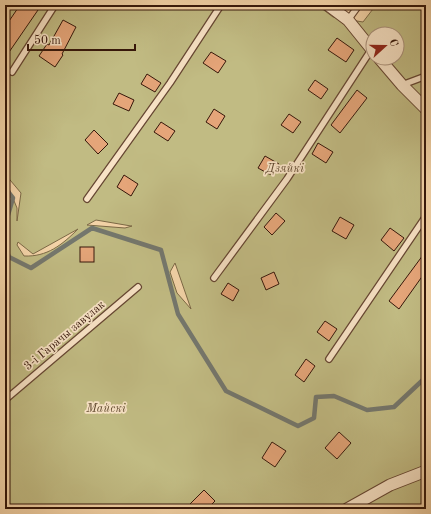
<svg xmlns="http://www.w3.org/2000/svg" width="431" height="514" font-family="'Old Standard TT',serif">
  <rect width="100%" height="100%" fill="#f4d4a8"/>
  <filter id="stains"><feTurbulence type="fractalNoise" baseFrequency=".005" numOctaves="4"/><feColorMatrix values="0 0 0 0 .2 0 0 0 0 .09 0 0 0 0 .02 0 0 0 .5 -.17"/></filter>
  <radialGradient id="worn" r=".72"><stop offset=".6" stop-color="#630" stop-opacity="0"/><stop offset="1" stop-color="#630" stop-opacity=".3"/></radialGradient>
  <path fill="#c1bb83" stroke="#7c6946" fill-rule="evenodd" d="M 5,5 L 317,5 L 333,17 L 363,22 L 376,5 L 426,5 L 426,509 L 5,509 L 5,179 L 17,208 L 17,221 L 21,193 L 5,174 ZM 373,34 L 397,34 L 397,58 L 373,58 ZM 96,220 L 131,226 L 132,226 L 125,228 L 87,225 ZM 78,229 C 62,245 47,257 24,256 L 17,245 L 18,242 L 33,254 ZM 175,263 L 191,309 L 177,293 L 170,272 Z"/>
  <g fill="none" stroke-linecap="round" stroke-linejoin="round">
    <g stroke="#74776d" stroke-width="4.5">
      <polyline points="5,188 13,198 5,225"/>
      <polyline points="5,247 9,257 31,268 92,228 161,250 178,314 226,391 298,426 314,418 316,397 334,396 367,410 394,407 426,377"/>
    </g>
  </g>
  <g fill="#e5a579" stroke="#36170a">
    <polygon points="20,5 30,5 38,10 5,58 5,27"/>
    <polygon points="63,20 76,27 62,54 63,55 55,67 39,56 47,44 49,45"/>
    <polygon points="337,38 354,50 346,62 328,50"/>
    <polygon points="211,52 226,61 218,73 203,63"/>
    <polygon points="147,74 161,83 155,92 141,84"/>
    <polygon points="315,80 328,89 321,99 308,90"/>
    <polygon points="357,90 367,98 340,133 331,125"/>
    <polygon points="119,93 134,100 129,111 113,104"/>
    <polygon points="214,109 225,116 217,129 206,122"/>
    <polygon points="289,114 301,122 293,133 281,125"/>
    <polygon points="161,122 175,131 168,141 154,132"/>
    <polygon points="94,130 108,144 98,154 85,140"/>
    <polygon points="318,143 333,152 326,163 312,154"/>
    <polygon points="265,156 279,164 273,174 269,174 258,168"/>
    <polygon points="124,175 138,184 131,196 117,187"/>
    <polygon points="276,213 285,221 272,235 264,227"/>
    <polygon points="340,217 354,225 346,239 332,231"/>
    <polygon points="390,228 404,238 394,251 381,240"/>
    <rect x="80" y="247" width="14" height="15"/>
    <polygon points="426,251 426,271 399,309 389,301"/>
    <polygon points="274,272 279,284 266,290 261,278"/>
    <polygon points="228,283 239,290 233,301 221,294"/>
    <polygon points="325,321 337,329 329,341 317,332"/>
    <polygon points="306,359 315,366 304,382 295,375"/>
    <polygon points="339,432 351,443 337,459 325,448"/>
    <polygon points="272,442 286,451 275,467 262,458"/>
    <polygon points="204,490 215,501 207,509 185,509"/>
  </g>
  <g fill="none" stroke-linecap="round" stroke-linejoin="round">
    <g stroke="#664632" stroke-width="8">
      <g id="lane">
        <polyline points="348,20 359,5"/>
        <polyline points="12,72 55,5"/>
        <polyline points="402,85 426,76"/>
        <polyline points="87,199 170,83 221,5"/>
        <polyline points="214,278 287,179 371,50"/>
        <polyline points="329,359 426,216"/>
        <polyline points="5,400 138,287"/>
      </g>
    </g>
    <g stroke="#664632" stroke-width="13">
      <g id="street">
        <polyline points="328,5 348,20 373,51"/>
        <polyline points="379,58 402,85 426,109"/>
        <polyline points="347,509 390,485 426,471"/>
      </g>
    </g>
    <use href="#lane" stroke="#f8e3c6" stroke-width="5.5"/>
    <use href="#street" stroke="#f8e3c6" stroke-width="11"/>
  </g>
  <g text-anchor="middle" stroke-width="3.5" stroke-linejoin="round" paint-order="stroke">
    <g font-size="12" font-style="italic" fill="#60482e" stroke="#f8e3c6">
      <text x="285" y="172">Дзяйкі</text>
      <text x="106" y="412">Майскі</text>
    </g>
    <g font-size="12" fill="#36170a" stroke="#f8e3c6">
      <text transform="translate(64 335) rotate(-40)" y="4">3-і Гарачы завулак</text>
    </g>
  </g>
  <rect width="431" height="514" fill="none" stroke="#f4d4a8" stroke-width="20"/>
  <rect x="6" y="6" width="419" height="502" fill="none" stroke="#36170a" stroke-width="2"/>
  <rect x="10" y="10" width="411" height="494" fill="none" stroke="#36170a"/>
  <g transform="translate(385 46) rotate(69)"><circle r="19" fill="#f8e3c6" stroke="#aa917b"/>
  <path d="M0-3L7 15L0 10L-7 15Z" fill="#8f2418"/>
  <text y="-6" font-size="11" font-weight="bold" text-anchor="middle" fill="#36170a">С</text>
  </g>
  <path d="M28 44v6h107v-6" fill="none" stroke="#36170a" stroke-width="2"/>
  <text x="34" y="44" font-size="12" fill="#36170a" stroke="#f8e3c6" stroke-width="3" paint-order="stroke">50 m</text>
  <rect width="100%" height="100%" filter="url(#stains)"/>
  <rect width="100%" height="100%" fill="url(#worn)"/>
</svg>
